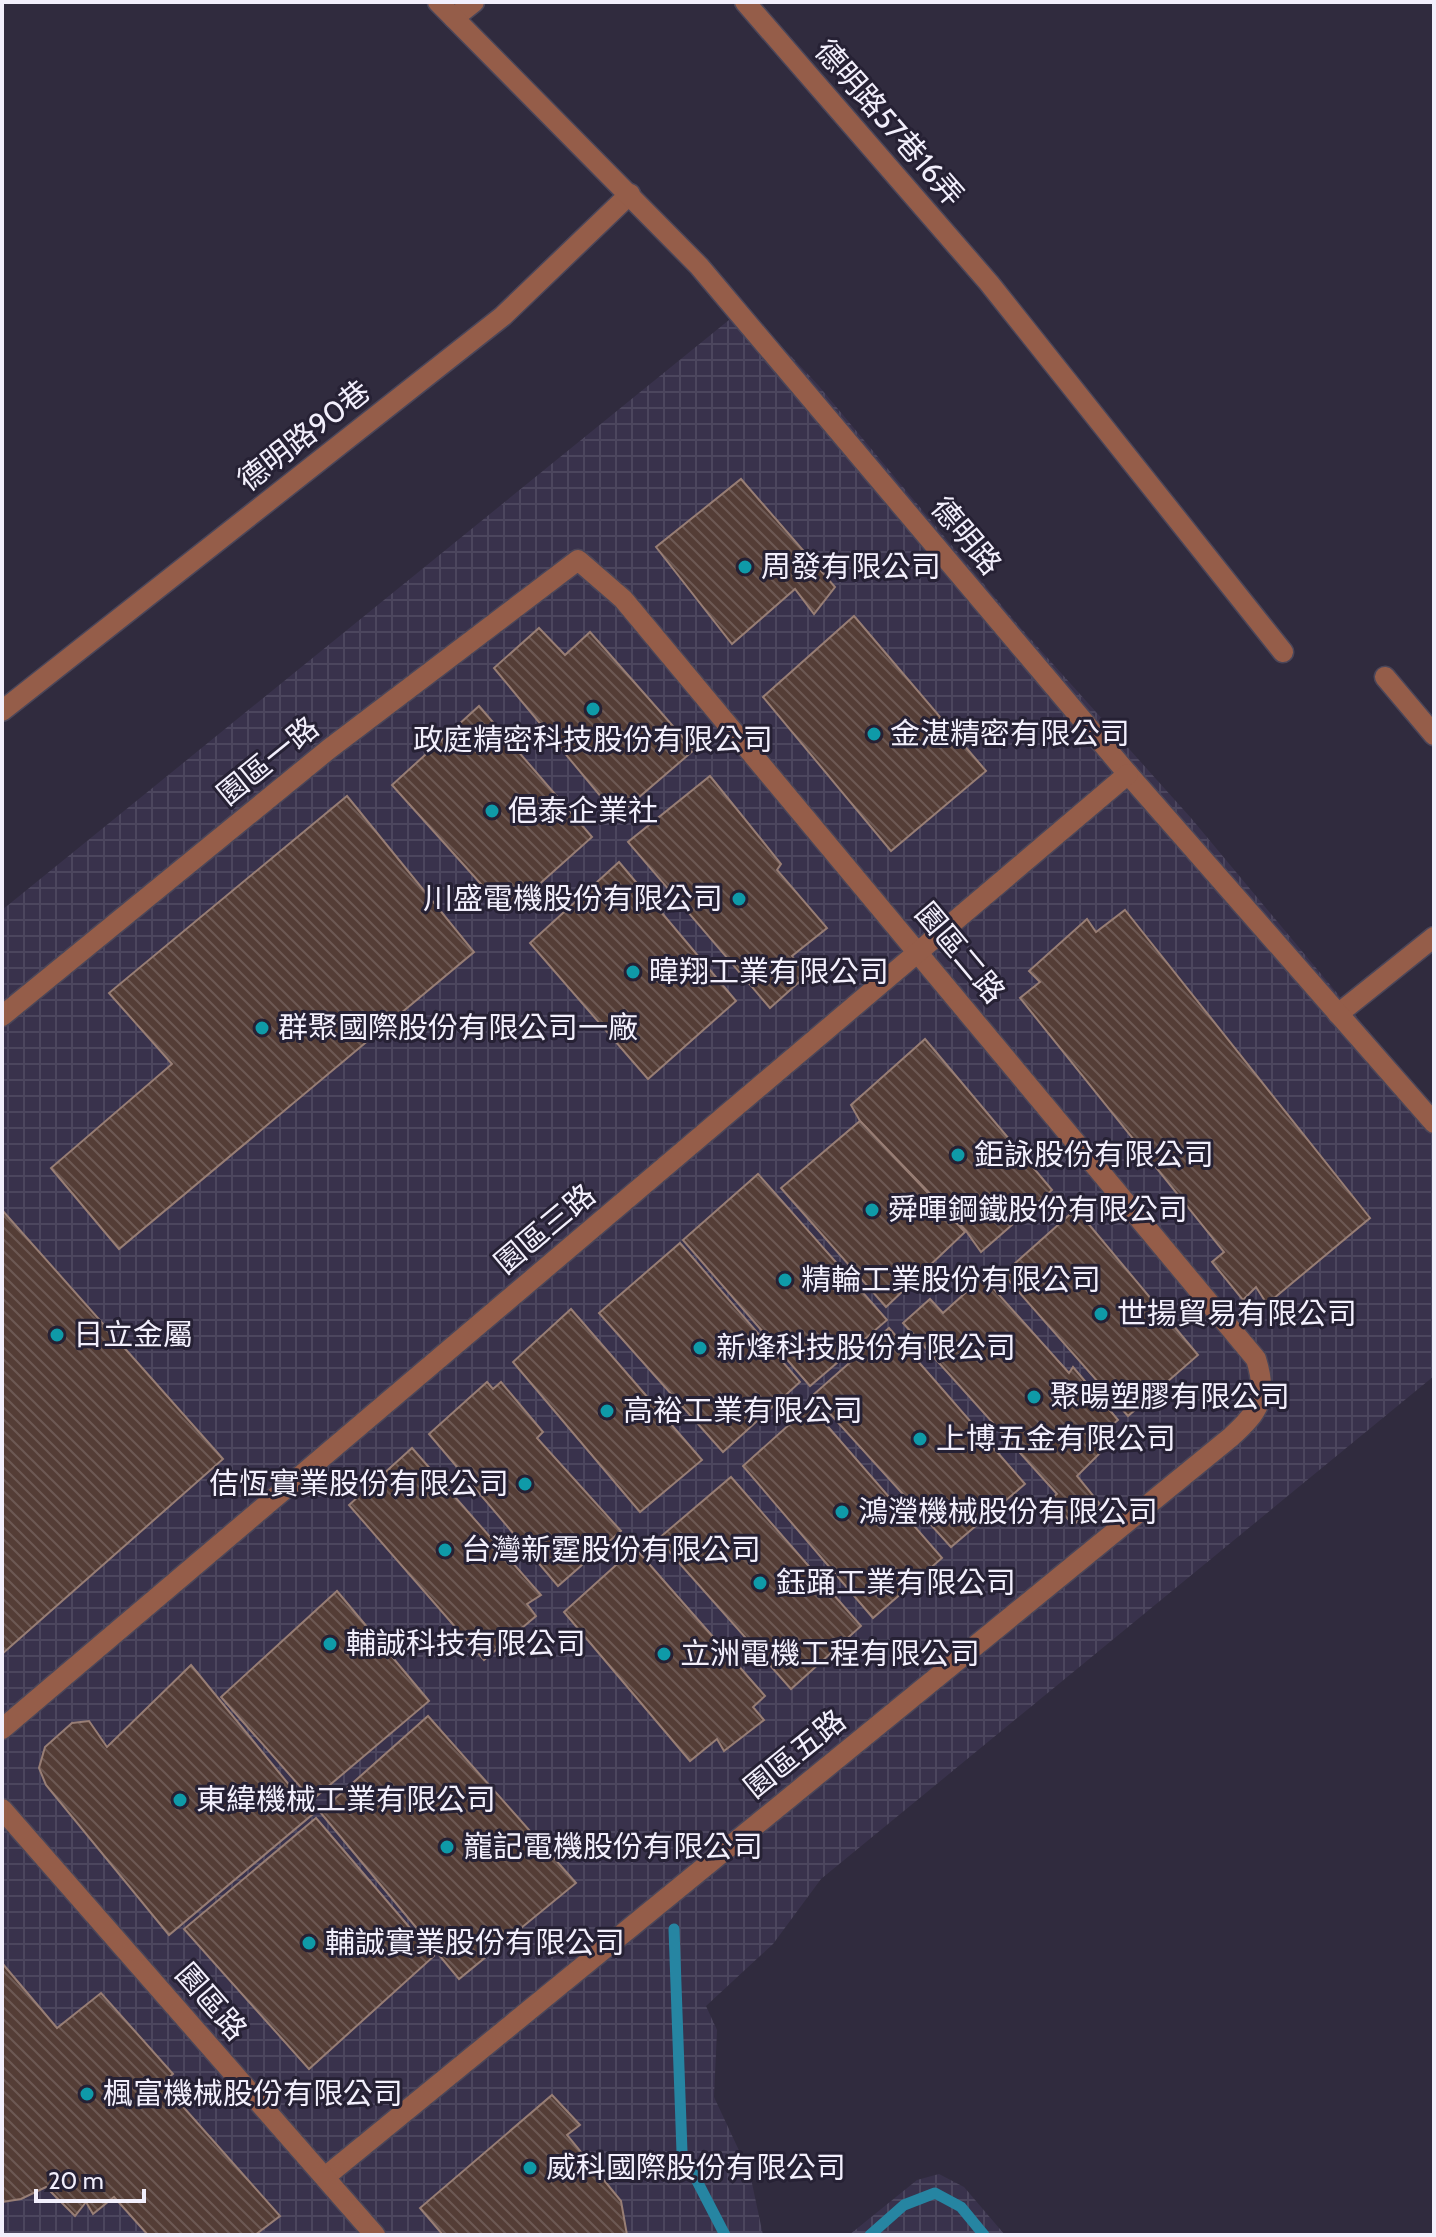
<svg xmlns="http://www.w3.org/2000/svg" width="1436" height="2237" font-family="Cabin,'Noto Sans TC',sans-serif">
  <defs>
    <pattern id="industrial-grid" width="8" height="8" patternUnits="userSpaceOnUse" patternTransform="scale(2)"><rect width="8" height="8" fill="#39324c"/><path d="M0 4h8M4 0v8" fill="none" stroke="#4c465e"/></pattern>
    <pattern id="building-back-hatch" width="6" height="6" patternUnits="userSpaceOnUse" patternTransform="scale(2)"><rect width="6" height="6" fill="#543d36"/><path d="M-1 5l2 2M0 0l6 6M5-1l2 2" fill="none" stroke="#6d5954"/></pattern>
  </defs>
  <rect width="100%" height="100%" fill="#302b3e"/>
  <g fill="url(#industrial-grid)">
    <polygon points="745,307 818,385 1018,625 1191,818 1407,1077 1434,1126 1434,1376 821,1879 773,1944 706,2006 717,2030 714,2097 750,2174 763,2235 2,2235 2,910"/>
    <polygon points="939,2174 964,2187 1005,2235 849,2235 917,2180"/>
  </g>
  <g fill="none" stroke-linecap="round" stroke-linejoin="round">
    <g stroke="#2685a2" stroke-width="11">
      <polyline points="674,1929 682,2152 725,2235"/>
      <polyline points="870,2235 904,2205 935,2193 961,2207 984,2235"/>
    </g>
  </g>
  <g fill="url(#building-back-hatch)" stroke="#987e75" stroke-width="2">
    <polygon points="741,479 835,587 814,614 795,589 732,644 656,547"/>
    <polygon points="854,616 986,771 891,851 763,697"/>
    <polygon points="539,628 565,655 590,632 694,750 617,816 494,668"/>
    <polygon points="479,706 592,837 507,913 392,785"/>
    <polygon points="710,776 781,864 777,870 827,928 792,956 807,975 770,1008 628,842"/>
    <polygon points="347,796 474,952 119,1249 51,1168 172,1064 109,993"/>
    <polygon points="619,862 736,1001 648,1079 530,943"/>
    <polygon points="1125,910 1370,1218 1267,1304 1256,1287 1243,1300 1212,1262 1224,1252 1020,998 1040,982 1029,971 1087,919 1096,932"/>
    <polygon points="925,1039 1052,1190 981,1252 966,1231 860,1121 851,1105"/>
    <polygon points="860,1121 965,1232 886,1307 781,1188"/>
    <polygon points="758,1174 887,1320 810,1386 683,1240"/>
    <polygon points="1076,1209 1198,1355 1128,1416 1003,1274"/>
    <polygon points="2,1210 223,1459 2,1654"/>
    <polygon points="680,1243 800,1382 723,1452 599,1313"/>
    <polygon points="983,1277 1069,1373 1073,1367 1118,1420 1097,1438 1105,1448 1077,1476 1100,1504 1073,1525 1051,1499 1057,1494 903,1323 930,1299 943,1313"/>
    <polygon points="571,1309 702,1460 640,1512 513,1362"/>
    <polygon points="889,1328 1025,1484 951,1547 813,1395"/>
    <polygon points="487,1382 493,1389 501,1382 543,1432 537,1438 621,1531 558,1586 429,1434"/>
    <polygon points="810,1406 942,1558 873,1618 743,1466"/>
    <polygon points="412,1448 541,1595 527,1604 536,1616 484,1660 349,1505"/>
    <polygon points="731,1477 861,1626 791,1689 658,1539"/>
    <polygon points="635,1548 765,1696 753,1707 764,1720 724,1751 717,1739 690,1761 564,1612"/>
    <polygon points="337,1591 429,1701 312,1800 221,1697"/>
    <polygon points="191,1665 313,1814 169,1935 46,1785 39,1768 45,1747 72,1723 89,1721 107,1747"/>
    <polygon points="428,1716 576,1883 459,1979 320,1812"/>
    <polygon points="316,1818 434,1956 309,2069 184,1929"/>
    <polygon points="2,1963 57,2028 101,1993 173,2074 162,2083 280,2216 255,2235 148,2235 114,2197 93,2214 86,2202 75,2216 46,2187 21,2199 2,2202"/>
    <polygon points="552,2095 580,2125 567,2135 621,2201 627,2235 443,2235 420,2208"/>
  </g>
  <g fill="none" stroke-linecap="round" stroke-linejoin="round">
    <g stroke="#4b4659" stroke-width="23">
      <g id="lane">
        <polyline points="745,2 989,283 1283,652"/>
        <polyline points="454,18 474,2"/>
        <polyline points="1385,677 1434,735"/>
        <polyline points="2,711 503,316 630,194"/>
        <polyline points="1338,1014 1434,937"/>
      </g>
    </g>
    <g stroke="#4b4659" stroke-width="23">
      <g id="street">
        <polyline points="438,2 699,266 1128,774 1434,1123"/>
        <path d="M 2,1016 L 329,749 L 578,560 L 623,599 L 1256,1359 C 1268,1397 1260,1411 1231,1437 L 325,2177"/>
        <polyline points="2,1729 1128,774"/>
        <polyline points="2,1809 375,2235"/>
      </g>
    </g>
    <use href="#lane" stroke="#955d49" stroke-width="20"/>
    <use href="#street" stroke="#955d49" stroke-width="20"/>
  </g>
  <g fill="#0f9aa8" stroke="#262134" stroke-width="3">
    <circle cx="745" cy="567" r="8"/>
    <circle cx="593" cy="709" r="8"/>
    <circle cx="874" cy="734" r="8"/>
    <circle cx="492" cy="811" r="8"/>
    <circle cx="739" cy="899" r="8"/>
    <circle cx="633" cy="972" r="8"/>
    <circle cx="262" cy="1028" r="8"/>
    <circle cx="958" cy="1155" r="8"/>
    <circle cx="872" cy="1210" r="8"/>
    <circle cx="785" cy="1280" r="8"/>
    <circle cx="1101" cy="1314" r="8"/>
    <circle cx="57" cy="1335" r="8"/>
    <circle cx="700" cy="1348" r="8"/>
    <circle cx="1034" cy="1397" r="8"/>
    <circle cx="607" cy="1411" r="8"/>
    <circle cx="920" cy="1439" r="8"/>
    <circle cx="525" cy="1484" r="8"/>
    <circle cx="842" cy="1512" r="8"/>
    <circle cx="445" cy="1550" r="8"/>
    <circle cx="760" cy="1583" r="8"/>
    <circle cx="330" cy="1644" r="8"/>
    <circle cx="664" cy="1654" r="8"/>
    <circle cx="180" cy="1800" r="8"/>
    <circle cx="447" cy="1847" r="8"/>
    <circle cx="309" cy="1943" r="8"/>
    <circle cx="87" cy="2094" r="8"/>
    <circle cx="530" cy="2168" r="8"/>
  </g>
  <g text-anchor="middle" stroke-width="6" stroke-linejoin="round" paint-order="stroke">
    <g font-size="30" fill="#f2effc" stroke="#262134">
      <text transform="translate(889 123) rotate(49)" y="10">德明路57巷16弄</text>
      <text transform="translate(304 436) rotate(-38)" y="10">德明路90巷</text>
      <text transform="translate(966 536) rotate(50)" y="10">德明路</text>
      <text transform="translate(268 761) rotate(-39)" y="10">園區一路</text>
      <text transform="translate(960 953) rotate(50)" y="10">園區二路</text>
      <text transform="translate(545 1229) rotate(-40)" y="10">園區三路</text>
      <text transform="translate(795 1754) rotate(-39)" y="10">園區五路</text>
      <text transform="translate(211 2002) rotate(49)" y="10">園區路</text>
    </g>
    <g font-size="30" fill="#f2effc" stroke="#262134" text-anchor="start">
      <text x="761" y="577">周發有限公司</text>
      <text x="890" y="744">金湛精密有限公司</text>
      <text x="593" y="750" text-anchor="middle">政庭精密科技股份有限公司</text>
      <text x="508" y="821">俋泰企業社</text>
      <text x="723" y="909" text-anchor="end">川盛電機股份有限公司</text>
      <text x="649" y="982">暐翔工業有限公司</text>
      <text x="278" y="1038">群聚國際股份有限公司一廠</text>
      <text x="974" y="1165">鉅詠股份有限公司</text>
      <text x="888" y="1220">舜暉鋼鐵股份有限公司</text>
      <text x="801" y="1290">精輪工業股份有限公司</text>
      <text x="1117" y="1324">世揚貿易有限公司</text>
      <text x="73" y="1345">日立金屬</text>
      <text x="716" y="1358">新烽科技股份有限公司</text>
      <text x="1050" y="1407">聚暘塑膠有限公司</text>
      <text x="623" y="1421">高裕工業有限公司</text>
      <text x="936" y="1449">上博五金有限公司</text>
      <text x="509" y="1494" text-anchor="end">佶恆實業股份有限公司</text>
      <text x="858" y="1522">鴻瀅機械股份有限公司</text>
      <text x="461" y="1560">台灣新霆股份有限公司</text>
      <text x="776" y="1593">鈺踊工業有限公司</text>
      <text x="346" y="1654">輔誠科技有限公司</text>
      <text x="680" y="1664">立洲電機工程有限公司</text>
      <text x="196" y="1810">東緯機械工業有限公司</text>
      <text x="463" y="1857">巃記電機股份有限公司</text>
      <text x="325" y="1953">輔誠實業股份有限公司</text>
      <text x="103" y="2104">楓富機械股份有限公司</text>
      <text x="546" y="2178">威科國際股份有限公司</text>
    </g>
  </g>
  <rect width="1436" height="2237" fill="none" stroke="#f2effc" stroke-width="8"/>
  <path d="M36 2189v12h108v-12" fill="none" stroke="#f2effc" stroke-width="4"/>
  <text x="48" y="2189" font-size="24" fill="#f2effc" stroke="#262134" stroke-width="6" paint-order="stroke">20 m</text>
</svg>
